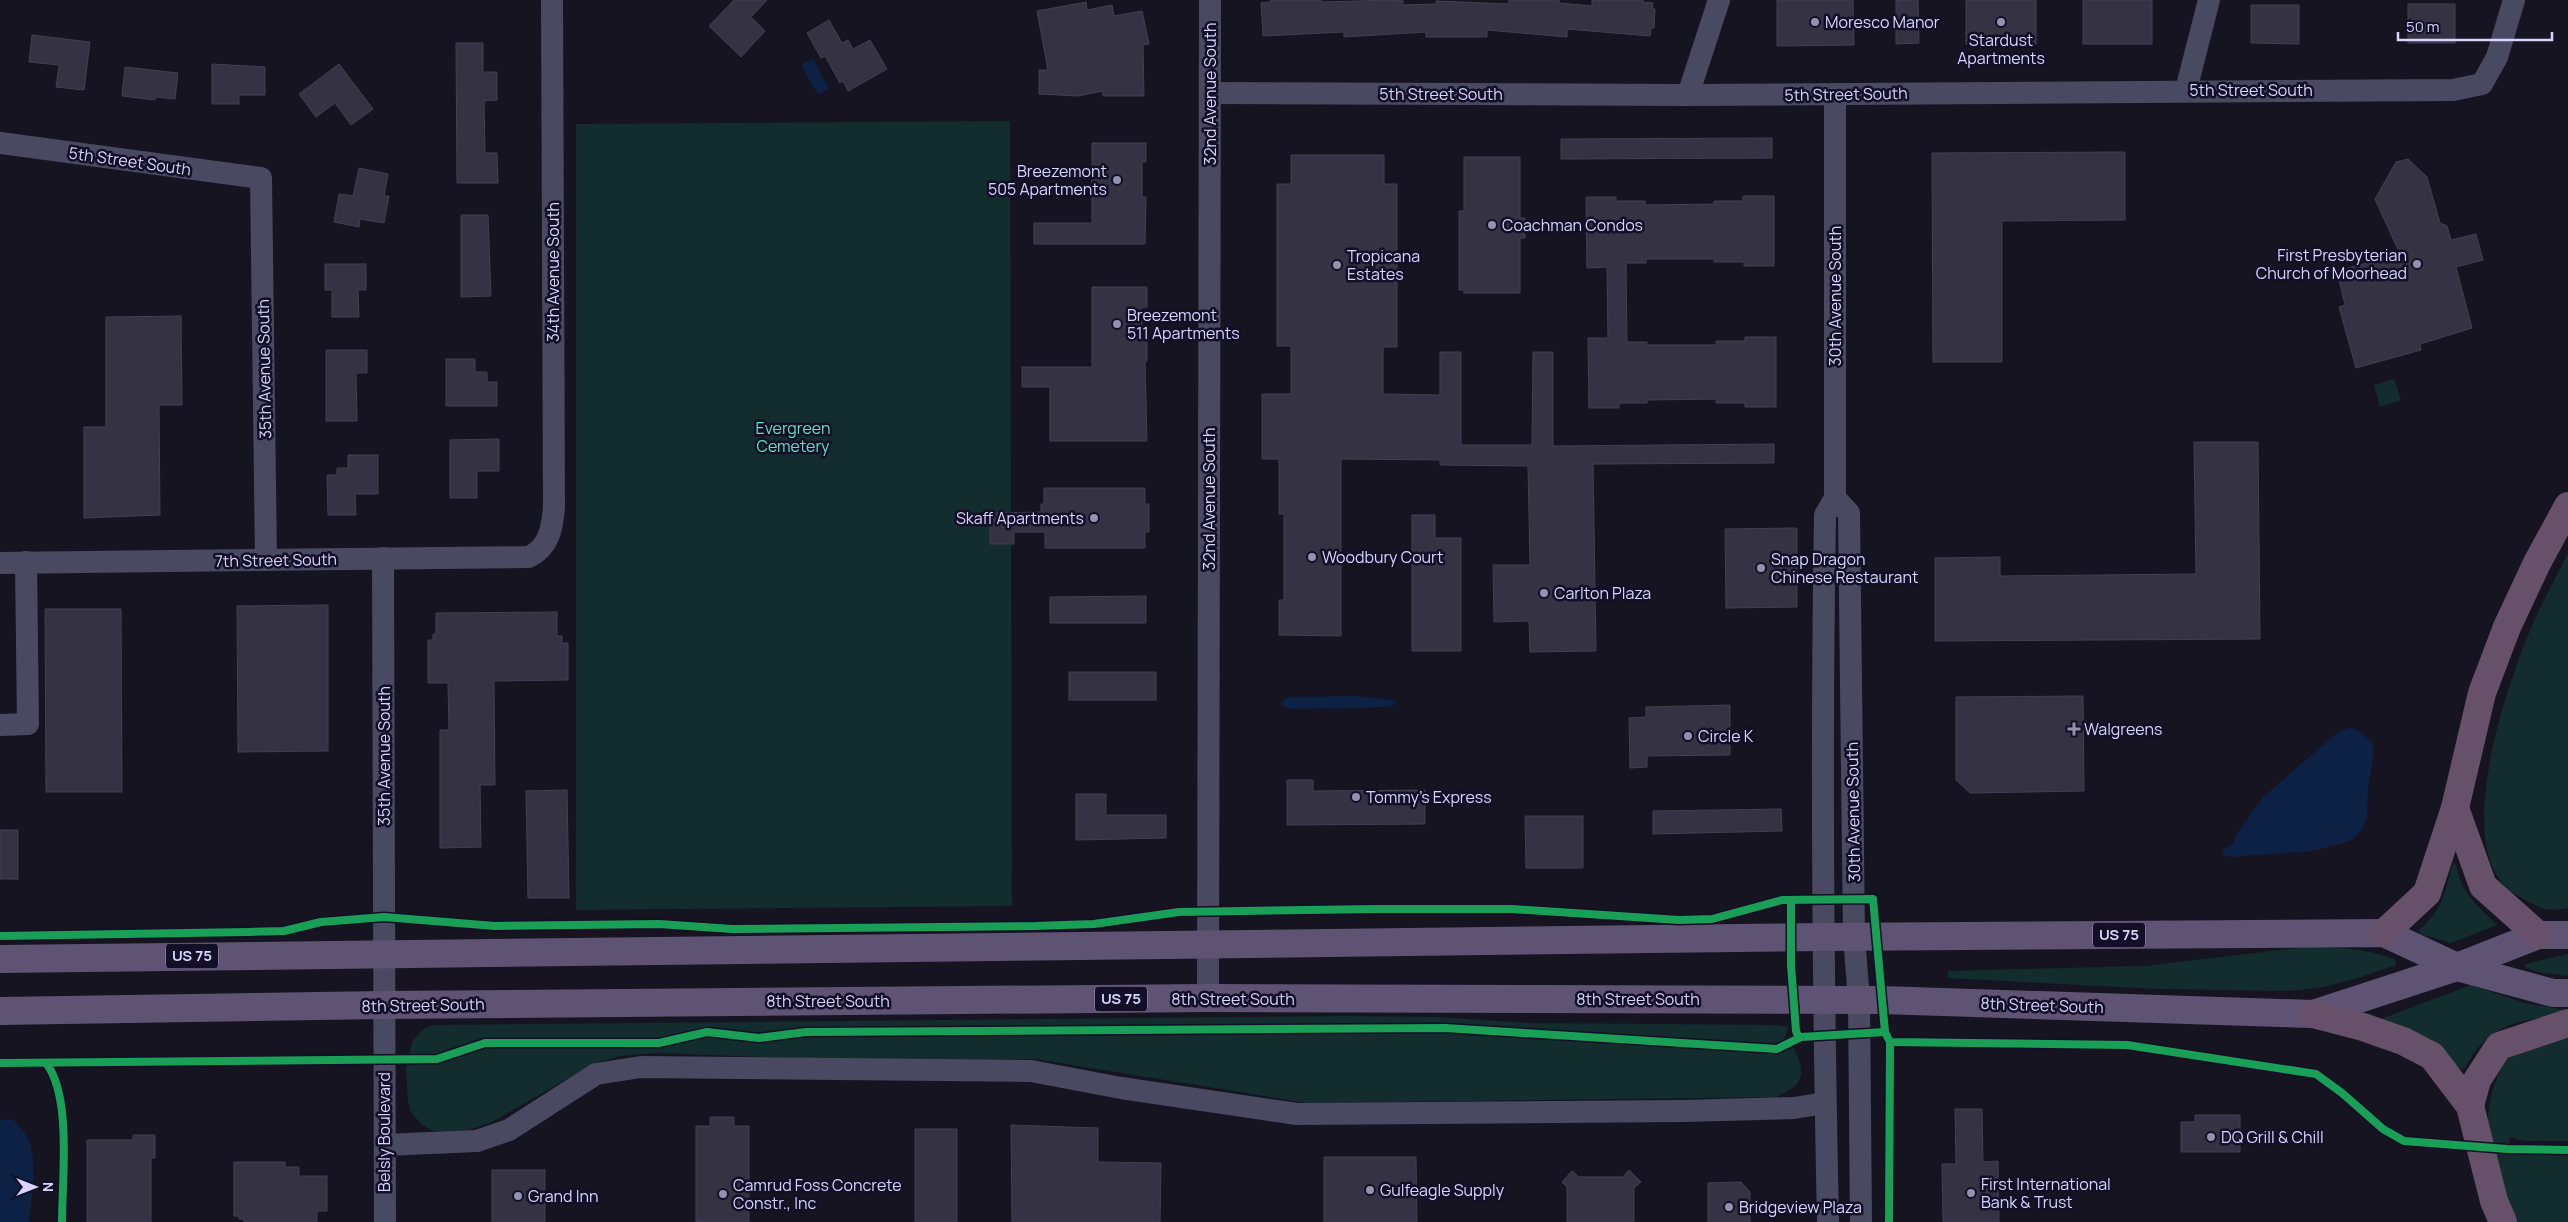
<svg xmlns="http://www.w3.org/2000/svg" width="2568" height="1222" font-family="Manrope,sans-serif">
  <rect width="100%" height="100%" fill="#161421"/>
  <g fill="#132c2d">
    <polygon points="1010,121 1012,906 576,910 576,124"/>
    <polygon points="2394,379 2401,400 2380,407 2374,385"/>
    <path d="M 2568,553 L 2568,908 C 2545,913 2535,906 2515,894 C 2447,852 2509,678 2534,621 C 2544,598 2557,576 2568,553 Z"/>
    <path d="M 2456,864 C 2460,892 2478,906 2497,925 L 2451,943 L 2420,934 L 2419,930 C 2441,912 2446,891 2452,865 Z"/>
    <path d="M 2304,947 C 2335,946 2364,949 2395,959 L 2396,965 L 2361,977 L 2324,987 L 2290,991 L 2159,989 L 1948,978 L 1948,971 L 2145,966 Z"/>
    <polygon points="2568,954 2568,976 2537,972 2525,967 2525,964"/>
    <path d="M 2471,985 L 2525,1003 L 2566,1010 L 2568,1013 C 2519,1022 2490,1020 2465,1068 L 2460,1069 L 2450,1058 L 2381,1024 L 2381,1019 Z"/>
    <path d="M 1339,1016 L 1435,1017 L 1532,1023 L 1778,1025 L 1789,1027 L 1785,1036 C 1796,1050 1812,1075 1791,1089 C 1786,1092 1781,1094 1777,1097 L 1307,1103 L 1035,1059 L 820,1059 L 654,1053 L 621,1056 L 593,1064 L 490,1123 L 467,1130 L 448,1132 L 433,1131 L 421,1124 L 411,1112 L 408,1101 L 406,1070 L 412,1042 L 421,1031 L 429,1026 L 439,1025 Z"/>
    <path d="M 2568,1037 L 2568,1141 L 2524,1141 L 2509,1137 L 2510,1152 L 2568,1153 L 2568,1222 L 2518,1222 C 2506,1194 2495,1165 2489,1135 C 2485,1112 2494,1065 2517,1052 C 2531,1044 2552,1042 2568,1037 Z"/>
  </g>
  <g fill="#0d2144">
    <polygon points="813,59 829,88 818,95 801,65"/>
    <polygon points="1355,696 1394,700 1396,703 1391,707 1293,709 1284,707 1282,703 1284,699 1291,697"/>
    <polygon points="2349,728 2356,729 2372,742 2374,752 2368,787 2367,817 2362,830 2350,841 2312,851 2233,857 2222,855 2224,849 2233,843 2236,835 2263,797 2337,733"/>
    <path d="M 12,1119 C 44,1144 32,1187 29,1222 L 0,1222 L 0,1120 Z"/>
  </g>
  <g fill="#343243" stroke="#433f54">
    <polygon points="734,0 767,0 751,17 765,31 741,57 709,26"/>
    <polygon points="1271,0 1321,0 1321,2 1392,0 1403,1 1403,5 1436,4 1436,1 1509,4 1509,0 1559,0 1559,3 1592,6 1592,0 1643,0 1643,2 1653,3 1652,9 1655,9 1654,28 1651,28 1650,36 1567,29 1567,37 1487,30 1487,37 1426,37 1426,32 1344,37 1344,32 1263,36 1261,3 1271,2"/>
    <polygon points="1777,0 1853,0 1854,45 1777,46"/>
    <polygon points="1896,0 1918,0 1919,43 1896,44"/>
    <rect x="1966" y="0" width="70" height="44"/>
    <rect x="2083" y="0" width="69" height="44"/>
    <polygon points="1086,2 1087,10 1112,5 1114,16 1142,11 1149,44 1143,45 1144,96 1103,96 1103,91 1078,96 1039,94 1039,70 1048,70 1037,11"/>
    <rect x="2408" y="4" width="47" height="39"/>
    <polygon points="2251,5 2299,5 2299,44 2251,43"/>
    <polygon points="829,20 842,43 848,40 853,49 870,40 887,69 848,91 843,81 840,83 825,56 821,58 807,33"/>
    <polygon points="32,35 90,42 84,90 56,87 59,65 29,62"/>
    <polygon points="456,43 483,43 483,72 497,72 497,100 484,101 485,153 497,153 498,183 457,183"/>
    <polygon points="212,64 265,67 265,95 239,95 239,104 212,104"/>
    <polygon points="339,64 373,109 351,125 335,103 316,117 299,94"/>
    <polygon points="125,67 178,73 175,99 155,97 155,100 122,96"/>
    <polygon points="1772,138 1772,158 1561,159 1561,139"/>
    <polygon points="1092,143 1146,143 1146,162 1142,162 1142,197 1146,197 1145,244 1034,244 1034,223 1092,223"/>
    <polygon points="2125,152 2125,220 2002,221 2002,362 1933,362 1932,153"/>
    <polygon points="1291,155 1384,155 1384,184 1397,184 1397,347 1383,347 1383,394 1440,395 1440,352 1461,352 1461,445 1532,445 1533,352 1553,352 1553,446 1774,444 1774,463 1593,464 1596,651 1530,652 1529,621 1494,622 1493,565 1530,565 1528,466 1440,465 1440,460 1341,459 1341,636 1279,635 1279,600 1284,600 1284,514 1279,514 1279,459 1262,459 1262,394 1291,394 1291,346 1277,346 1277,184 1291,184"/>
    <polygon points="1464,157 1520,157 1520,218 1525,218 1525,238 1520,238 1520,293 1464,293 1464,290 1459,290 1459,211 1464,211"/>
    <polygon points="2408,159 2427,177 2440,223 2447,226 2451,240 2476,234 2483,260 2456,267 2472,328 2420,344 2421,350 2356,368 2339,307 2345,305 2337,271 2400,254 2375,199 2396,162"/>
    <polygon points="359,168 388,174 384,196 389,196 384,223 360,219 359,227 334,222 339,194 353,196"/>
    <polygon points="1743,196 1774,196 1774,266 1744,266 1744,262 1714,262 1714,259 1646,259 1646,263 1626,263 1627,342 1647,342 1647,345 1716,345 1716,341 1745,341 1745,337 1776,337 1776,407 1745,407 1745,403 1716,403 1716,399 1647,400 1647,403 1619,403 1619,408 1589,408 1588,338 1608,338 1607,267 1587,268 1586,197 1616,197 1616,201 1645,201 1645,205 1714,204 1714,201 1743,201"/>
    <polygon points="461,215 488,215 491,296 461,297"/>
    <polygon points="325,264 366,264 366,290 358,290 359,317 332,317 332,290 325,290"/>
    <polygon points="1092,287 1147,287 1147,307 1142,307 1142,342 1147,342 1147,361 1145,361 1147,441 1050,441 1050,387 1022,387 1022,367 1092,367"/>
    <polygon points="181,316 182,405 159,405 160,515 84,518 84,427 106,427 106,317"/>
    <polygon points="326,350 367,350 367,373 356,373 357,421 326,421"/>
    <polygon points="446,359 475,359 475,372 487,372 487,382 497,382 497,406 446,406"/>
    <polygon points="499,439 499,471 477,471 477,498 450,498 450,440"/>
    <polygon points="2194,442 2258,442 2260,639 1935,641 1935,558 2000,557 2000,576 2196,574"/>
    <polygon points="348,455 378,455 378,494 355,494 356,515 328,515 327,475 337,475 337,468 348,468"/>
    <polygon points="1044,488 1145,488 1145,504 1149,504 1149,532 1145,532 1145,548 1045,548 1045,532 1014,532 1014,544 990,544 990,513 1041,512 1041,504 1044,504"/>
    <polygon points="1412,515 1435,515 1435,538 1461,538 1461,651 1412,651"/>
    <polygon points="1797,528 1797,607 1726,608 1725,529"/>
    <polygon points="1146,596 1146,623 1050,623 1050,597"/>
    <polygon points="328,605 328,751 238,752 237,606"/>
    <polygon points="45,609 121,609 122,792 46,792"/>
    <polygon points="557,612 557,636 562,636 562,643 568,643 568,680 494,681 495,785 480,785 481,847 440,848 440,730 449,730 448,683 428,683 428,640 433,640 433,634 436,634 436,613"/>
    <rect x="1069" y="672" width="87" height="28"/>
    <polygon points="2083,696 2084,791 1970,793 1956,780 1956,697"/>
    <polygon points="1730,705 1730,755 1647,756 1647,767 1630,768 1629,718 1646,717 1646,707"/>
    <polygon points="1287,780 1313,780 1313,791 1425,790 1425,824 1287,825"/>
    <polygon points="567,790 569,898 528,898 526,791"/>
    <polygon points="1076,794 1106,794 1106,815 1166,815 1166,838 1076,840"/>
    <polygon points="1781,809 1782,831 1653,834 1653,811"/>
    <polygon points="1525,816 1583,816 1583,868 1526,868"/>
    <rect x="0" y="830" width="18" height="49"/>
    <polygon points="1955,1109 1982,1109 1983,1162 1998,1161 1999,1222 1943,1222 1942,1164 1956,1164"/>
    <polygon points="2195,1115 2240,1115 2240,1152 2181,1152 2181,1122 2195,1122"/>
    <polygon points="710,1117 734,1117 734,1126 749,1126 749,1222 696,1222 696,1126 710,1126"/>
    <polygon points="1011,1125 1098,1128 1098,1162 1161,1163 1160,1222 1012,1222"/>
    <rect x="915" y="1129" width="42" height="93"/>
    <polygon points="133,1135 155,1135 155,1158 151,1158 151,1222 87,1222 87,1140 133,1140"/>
    <polygon points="1324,1157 1416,1157 1417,1222 1324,1222"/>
    <polygon points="234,1162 285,1162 285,1167 299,1167 299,1176 327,1176 327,1211 317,1211 317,1222 244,1222 244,1219 239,1219 239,1216 234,1216"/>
    <rect x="492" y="1170" width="53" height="52"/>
    <polygon points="1629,1170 1641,1182 1634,1188 1634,1222 1567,1222 1567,1187 1562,1182 1572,1171 1579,1177 1623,1177"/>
    <polygon points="1741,1182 1750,1192 1750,1222 1708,1222 1708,1183"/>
  </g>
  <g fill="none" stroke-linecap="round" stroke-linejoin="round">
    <g stroke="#4a4962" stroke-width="22">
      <polyline points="2186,90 2209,0"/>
      <polyline points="1210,93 1688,95 2453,90 2482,84 2497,57 2514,0"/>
      <polyline points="1688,95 1719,0"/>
      <polyline points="0,143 261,178 266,560"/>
      <polyline points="1835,498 1849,513 1854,937 1859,1000 1861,1222"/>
      <polyline points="383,558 385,1222"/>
      <path d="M 0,563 L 529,557 C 549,547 552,529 554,508 L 552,0"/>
      <polyline points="0,725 28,724 26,562"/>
      <polyline points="1208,998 1210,0"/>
      <polyline points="385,1145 477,1141 509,1130 596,1074 641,1067 1031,1071 1121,1088 1297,1114 1683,1111 1794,1108 1825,1103"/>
      <path d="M 1828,1222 C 1823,986 1821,750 1825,515 L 1835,498 L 1835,94"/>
    </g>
    <g stroke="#5e5373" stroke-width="28">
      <polyline points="0,959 1823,937 2384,933 2457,967 2553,993 2568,993"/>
      <polyline points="0,1011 383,1005 1208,998 1882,1000 2313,1014 2457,967 2538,935 2568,935"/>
    </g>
    <g stroke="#67516a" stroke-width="28">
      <polyline points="2455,808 2483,886 2538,935"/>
      <polyline points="2384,933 2427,893 2455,808 2482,693 2507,627 2537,563 2568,506"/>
      <polyline points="2313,1014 2363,1027 2403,1041 2432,1056 2470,1106 2494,1201 2503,1222"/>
      <polyline points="2470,1106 2477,1080 2499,1046 2568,1023"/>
    </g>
    <g stroke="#130f26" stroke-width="11">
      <g id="cycleway">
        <polyline points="1791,900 1791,965 1796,1031 1799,1038"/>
        <polyline points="0,936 248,932 284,931 321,922 384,917 495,926 659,924 732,929 1035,926 1094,924 1179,912 1376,909 1512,909 1679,920 1712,919 1782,900 1873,899 1885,1032 1890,1042 2127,1045 2316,1074 2342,1093 2383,1129 2404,1141 2507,1149 2568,1150"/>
        <polyline points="0,1063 437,1059 485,1043 659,1043 707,1032 759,1038 806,1032 1445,1028 1777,1049 1801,1037 1885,1032"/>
        <path d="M 46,1063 C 72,1096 62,1180 62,1222"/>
        <polyline points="1889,1222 1890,1042"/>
      </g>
    </g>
    <use href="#cycleway" stroke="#1a9f57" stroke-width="8"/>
  </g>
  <g fill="#9591b1" stroke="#130f26" stroke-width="2">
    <circle cx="1815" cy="22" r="5"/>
    <circle cx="2001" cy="22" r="5"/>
    <circle cx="1117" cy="180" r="5"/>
    <circle cx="1492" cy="225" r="5"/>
    <circle cx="2417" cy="264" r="5"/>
    <circle cx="1337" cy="265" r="5"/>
    <circle cx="1117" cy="324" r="5"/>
    <circle cx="1094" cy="518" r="5"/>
    <circle cx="1312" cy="557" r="5"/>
    <circle cx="1761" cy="568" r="5"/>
    <circle cx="1544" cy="593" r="5"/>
    <path d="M2071.5 721.5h5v5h5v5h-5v5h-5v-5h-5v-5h5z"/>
    <circle cx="1688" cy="736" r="5"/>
    <circle cx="1356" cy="797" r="5"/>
    <circle cx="2211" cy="1137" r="5"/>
    <circle cx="1370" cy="1190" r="5"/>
    <circle cx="1971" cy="1193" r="5"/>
    <circle cx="723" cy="1194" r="5"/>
    <circle cx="518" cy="1196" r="5"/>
    <circle cx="1729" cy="1207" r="5"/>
  </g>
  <g text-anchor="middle" stroke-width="5" stroke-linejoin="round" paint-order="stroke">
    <g fill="#130f26" stroke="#9e99be" stroke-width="1">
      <rect x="2093" y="922.5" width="52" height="25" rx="4"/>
      <rect x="166" y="943.5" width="52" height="25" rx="4"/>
      <rect x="1095" y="986.5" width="52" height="25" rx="4"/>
    </g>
    <g font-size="15" font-weight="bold" fill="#d9d4ff">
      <text x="2119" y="940">US 75</text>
      <text x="192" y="961">US 75</text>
      <text x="1121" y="1004">US 75</text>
    </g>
    <g font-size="16" fill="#d9d4ff" stroke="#130f26" text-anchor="start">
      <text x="1825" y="28">Moresco Manor</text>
      <text x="2001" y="46" text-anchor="middle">Stardust<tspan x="2001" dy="18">Apartments</tspan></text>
      <text x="1107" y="177" text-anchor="end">Breezemont<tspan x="1107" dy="18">505 Apartments</tspan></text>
      <text x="1502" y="231">Coachman Condos</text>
      <text x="2407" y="261" text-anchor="end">First Presbyterian<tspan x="2407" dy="18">Church of Moorhead</tspan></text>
      <text x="1347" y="262">Tropicana<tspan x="1347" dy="18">Estates</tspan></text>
      <text x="1127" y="321">Breezemont<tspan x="1127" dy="18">511 Apartments</tspan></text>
      <text x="1084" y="524" text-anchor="end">Skaff Apartments</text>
      <text x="1322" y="563">Woodbury Court</text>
      <text x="1771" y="565">Snap Dragon<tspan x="1771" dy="18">Chinese Restaurant</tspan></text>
      <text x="1554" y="599">Carlton Plaza</text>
      <text x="2084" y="735">Walgreens</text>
      <text x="1698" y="742">Circle K</text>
      <text x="1366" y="803">Tommy's Express</text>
      <text x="2221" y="1143">DQ Grill &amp; Chill</text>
      <text x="1981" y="1190">First International<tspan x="1981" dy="18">Bank &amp; Trust</tspan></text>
      <text x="733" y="1191">Camrud Foss Concrete<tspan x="733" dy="18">Constr., Inc</tspan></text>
      <text x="1380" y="1196">Gulfeagle Supply</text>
      <text x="528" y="1202">Grand Inn</text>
      <text x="1739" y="1213">Bridgeview Plaza</text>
    </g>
    <g font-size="16" fill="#d9d4ff" stroke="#130f26">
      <text x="2251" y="96">5th Street South</text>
      <text transform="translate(1210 94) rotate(-90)" y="6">32nd Avenue South</text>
      <text x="1441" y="100">5th Street South</text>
      <text transform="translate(1846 94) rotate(-1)" y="6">5th Street South</text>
      <text transform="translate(130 161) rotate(8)" y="6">5th Street South</text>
      <text transform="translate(553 272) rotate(-90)" y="6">34th Avenue South</text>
      <text transform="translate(1835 296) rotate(-90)" y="6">30th Avenue South</text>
      <text transform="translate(264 369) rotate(-91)" y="6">35th Avenue South</text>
      <text transform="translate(1209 499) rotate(-90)" y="6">32nd Avenue South</text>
      <text transform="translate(276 560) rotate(-1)" y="6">7th Street South</text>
      <text transform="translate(384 756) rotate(-90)" y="6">35th Avenue South</text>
      <text transform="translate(1853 812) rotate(-91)" y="6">30th Avenue South</text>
      <text x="1233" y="1005">8th Street South</text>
      <text x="1638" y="1005">8th Street South</text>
      <text x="828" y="1007">8th Street South</text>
      <text transform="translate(423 1005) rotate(-1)" y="6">8th Street South</text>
      <text transform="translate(2042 1005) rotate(2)" y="6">8th Street South</text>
      <text transform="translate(384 1132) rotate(-90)" y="6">Belsly Boulevard</text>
    </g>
    <g font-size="16" fill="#5fe0c0" stroke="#130f26">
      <text x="793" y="434">Evergreen<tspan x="793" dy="18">Cemetery</tspan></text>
    </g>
  </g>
  <g transform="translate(35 1187) rotate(90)" stroke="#130f26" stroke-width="4" paint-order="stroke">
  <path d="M0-4L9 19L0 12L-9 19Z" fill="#d9d4ff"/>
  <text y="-8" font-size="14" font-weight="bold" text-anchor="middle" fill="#d9d4ff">N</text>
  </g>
  <path d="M2398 32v8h154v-8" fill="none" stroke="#d9d4ff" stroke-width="2.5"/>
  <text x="2406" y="32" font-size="15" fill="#d9d4ff" stroke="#130f26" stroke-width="4" paint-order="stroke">50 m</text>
</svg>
